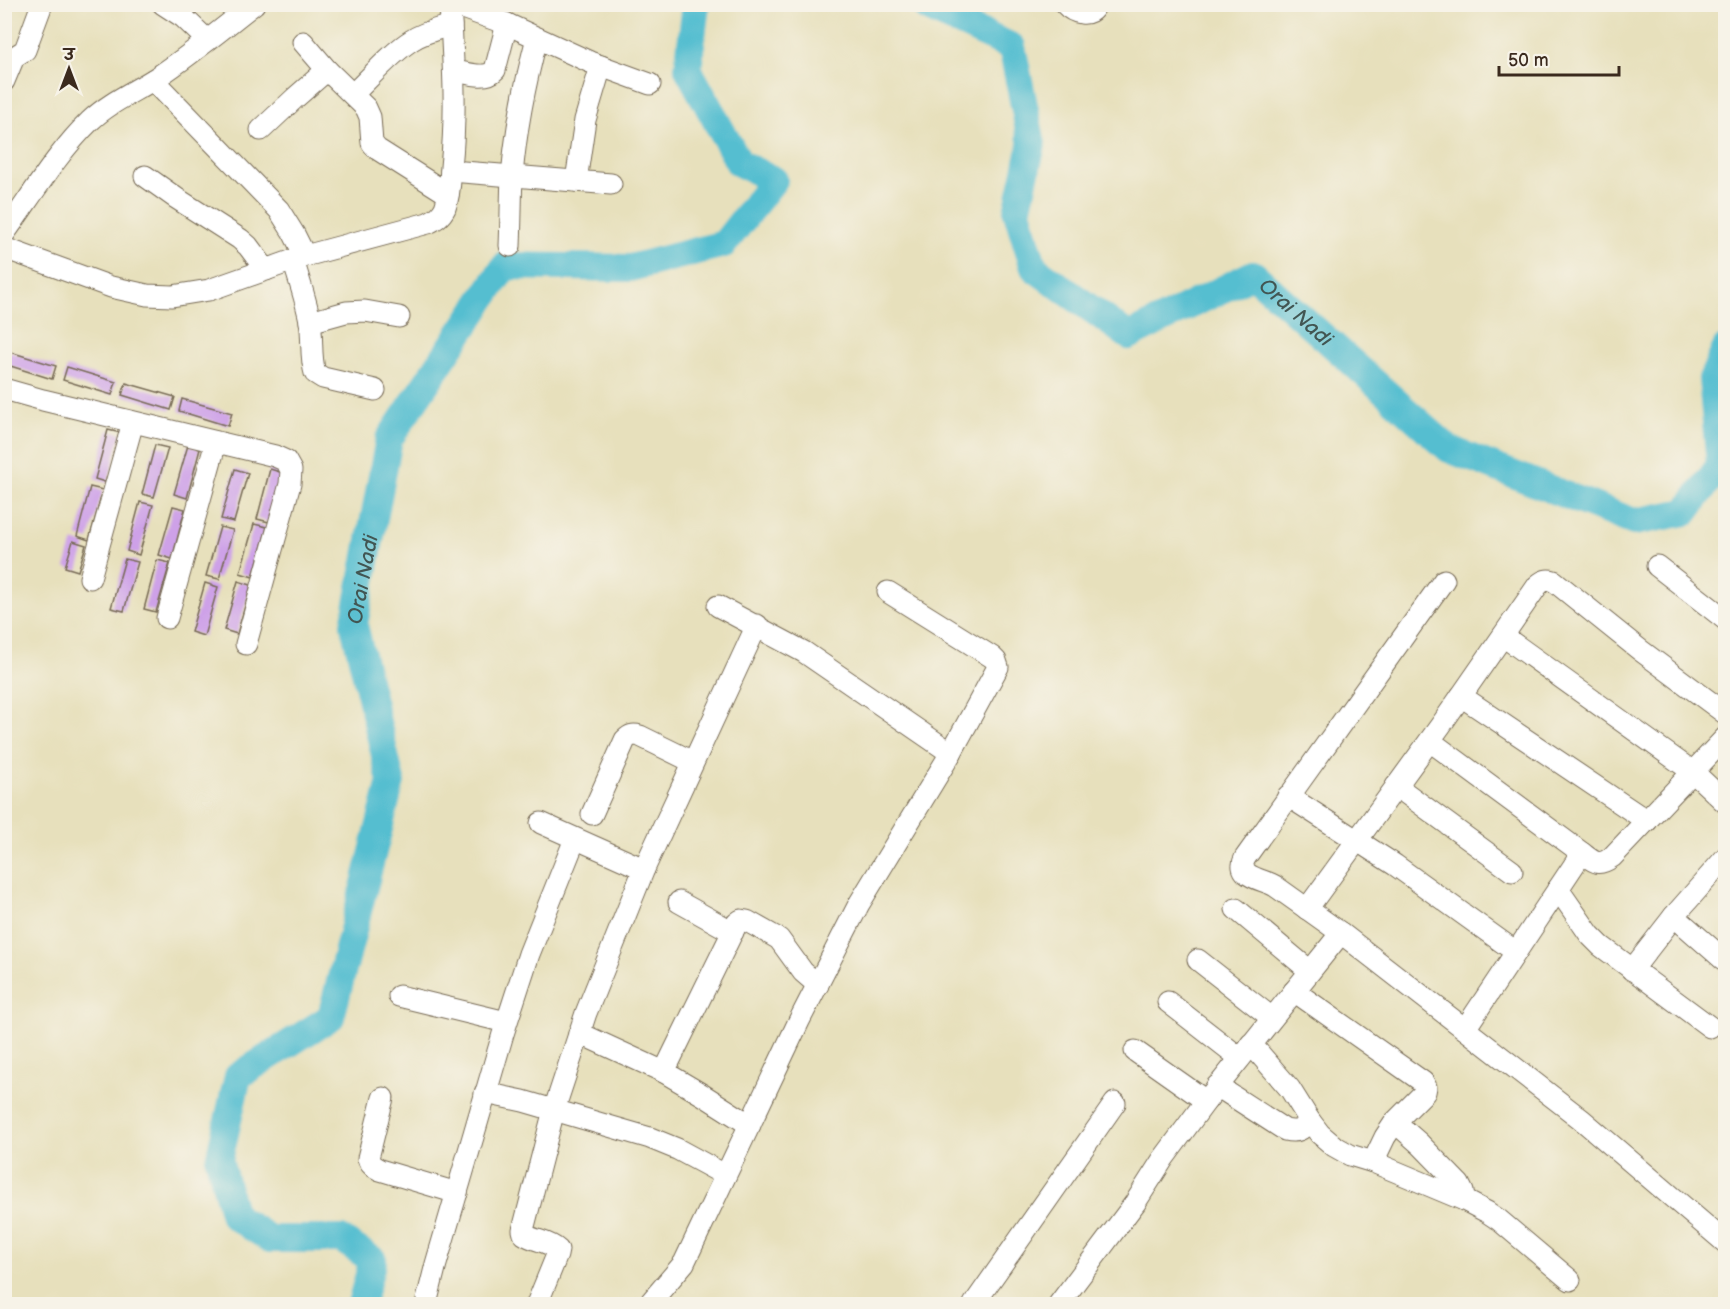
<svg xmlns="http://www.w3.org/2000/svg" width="1730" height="1309" font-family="'Balsamiq Sans','Playpen Sans Deva',sans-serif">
  <rect width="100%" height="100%" fill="#f7f3e8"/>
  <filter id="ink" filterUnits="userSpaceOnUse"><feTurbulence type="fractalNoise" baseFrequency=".0167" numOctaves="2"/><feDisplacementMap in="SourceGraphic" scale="12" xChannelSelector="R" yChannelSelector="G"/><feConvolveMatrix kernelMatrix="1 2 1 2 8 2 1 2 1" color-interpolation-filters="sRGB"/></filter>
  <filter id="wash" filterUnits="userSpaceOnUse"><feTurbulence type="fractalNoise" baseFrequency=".008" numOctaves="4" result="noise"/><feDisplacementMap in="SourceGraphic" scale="24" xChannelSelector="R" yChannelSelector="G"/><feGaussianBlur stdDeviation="1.35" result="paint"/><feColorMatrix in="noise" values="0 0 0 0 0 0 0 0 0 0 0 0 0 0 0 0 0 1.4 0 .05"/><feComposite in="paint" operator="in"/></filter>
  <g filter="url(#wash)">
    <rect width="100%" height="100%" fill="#e7e0bc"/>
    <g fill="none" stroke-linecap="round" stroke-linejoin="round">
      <g stroke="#54bed0" stroke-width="28">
        <path id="s1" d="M 925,4 L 926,7 L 1012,47 L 1032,144 L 1017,212 L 1034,268 L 1129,336 L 1253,274 L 1449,449 L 1634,522 L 1686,512 L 1720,465 L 1712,379 L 1726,348"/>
        <path id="s2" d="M 361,1304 L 373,1260 L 341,1239 L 270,1239 L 234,1216 L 219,1160 L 238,1076 L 331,1017 L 391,781 L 354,625 L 389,439 L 505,266 L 630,268 L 724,244 L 774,180 L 739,163 L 688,69 L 696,4"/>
      </g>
    </g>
    <g id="blocks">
      <g fill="#cea1e8">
        <polygon points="7,351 56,366 52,379 4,364"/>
        <polygon points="67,367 116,382 112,395 63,380"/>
        <polygon points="126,383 175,397 171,410 122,395"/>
        <polygon points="182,399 232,413 228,426 179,411"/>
        <polygon points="108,430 121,433 108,483 95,479"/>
        <polygon points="155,445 168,448 154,497 142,494"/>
        <polygon points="188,445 200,449 187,498 174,494"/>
        <polygon points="235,469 248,473 234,522 221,519"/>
        <polygon points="270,469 283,473 269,522 257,519"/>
        <polygon points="90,487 103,490 89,540 77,536"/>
        <polygon points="140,502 153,505 139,555 127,551"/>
        <polygon points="173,506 185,509 172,559 159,555"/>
        <polygon points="254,524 267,527 253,577 240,573"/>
        <polygon points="220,527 233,530 219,579 206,576"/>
        <polygon points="73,541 86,545 78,571 65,567"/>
        <polygon points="125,559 138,562 124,611 111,608"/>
        <polygon points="157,560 170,563 156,612 144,609"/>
        <polygon points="238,581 251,585 237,634 224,630"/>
        <polygon points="205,583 218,587 204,636 191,632"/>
      </g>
    </g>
  </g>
  <g filter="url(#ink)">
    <use href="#blocks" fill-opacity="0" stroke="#776a55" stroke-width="1.5"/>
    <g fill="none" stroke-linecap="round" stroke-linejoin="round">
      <g stroke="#776a55" stroke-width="23">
        <g id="minor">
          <polyline points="163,4 183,17 207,40"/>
          <polyline points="451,4 507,24 590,62 650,84"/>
          <path d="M 1065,4 C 1073,13 1091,19 1096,4"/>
          <polyline points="303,42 327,70 366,108 370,117 372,143 377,149 448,194"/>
          <path d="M 455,71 C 467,73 486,80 495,70 L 507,24"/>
          <polyline points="153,80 279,210 294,234 305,256"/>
          <polyline points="4,81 14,57 25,50 42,4"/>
          <path d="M 353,94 C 371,77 391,53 412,40 C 424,32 438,29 451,25"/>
          <polyline points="261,130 295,98 327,70"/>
          <polyline points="451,171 611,184"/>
          <polyline points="145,176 176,198 240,239 248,246 266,270"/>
          <polyline points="576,181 585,120 601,66"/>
          <path d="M 4,234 C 31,197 57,153 90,121 C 110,102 136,91 159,76 C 192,54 223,28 254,4"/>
          <path d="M 510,246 C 511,223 511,199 512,176 C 516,129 525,83 537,38"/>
          <path d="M 4,248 L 111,287 L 147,295 L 172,296 L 209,290 L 305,256 L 428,223 C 436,219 441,216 445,208 C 450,195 450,180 451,167 C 457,112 453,59 450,4"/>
          <path d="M 293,260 C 299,280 306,300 310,321 C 313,338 310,357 315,373 L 323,378 L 375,390"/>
          <polyline points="310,322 346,312 365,311 399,317"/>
          <polyline points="4,389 43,400 275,456 286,461 291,470 290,484 246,644"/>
          <polyline points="1657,566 1726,620"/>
          <polyline points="90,578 133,422"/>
          <path d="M 1444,580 L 1245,858 C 1235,877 1263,879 1275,886 L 1341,933 L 1581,1119 L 1726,1243"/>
          <polyline points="718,606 804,652 951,753"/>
          <polyline points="167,618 216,442"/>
          <polyline points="1503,636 1693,772 1726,803"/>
          <polyline points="1461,696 1647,821"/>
          <path d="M 1430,741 L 1582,853 C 1594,862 1598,867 1612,857 L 1726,737"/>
          <polyline points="1396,786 1512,871"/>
          <polyline points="1288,796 1395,865 1516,952"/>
          <path d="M 592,814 L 625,740 C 630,735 633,734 640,736 L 693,762"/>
          <polyline points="541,823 644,869"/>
          <polyline points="1558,889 1590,935 1601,946 1710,1027"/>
          <polyline points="679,902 733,932"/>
          <polyline points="1236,909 1310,971"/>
          <path d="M 1307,909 L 1441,725 L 1538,585 C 1544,580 1547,579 1554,581 L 1640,650 L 1726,714"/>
          <polyline points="1674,916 1723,959"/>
          <polyline points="1198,960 1272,1018"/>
          <polyline points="1632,970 1674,916 1726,857"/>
          <polyline points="1294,991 1423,1082 1426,1087 1425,1092 1395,1122 1385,1137 1373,1162"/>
          <polyline points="399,996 506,1022"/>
          <polyline points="1168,1002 1240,1058"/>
          <polyline points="1465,1029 1582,853"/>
          <polyline points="579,1033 664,1072 703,1095 750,1125"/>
          <polyline points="1251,1044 1290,1089 1310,1121 1320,1134 1334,1146 1350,1155 1373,1162 1464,1200 1487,1212 1499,1220 1570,1280"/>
          <polyline points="1135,1051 1206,1101"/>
          <polyline points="664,1072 737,923 741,920 747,921 779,939 803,972 818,985"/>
          <path d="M 1217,1086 L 1285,1130 C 1297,1133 1302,1130 1310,1121"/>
          <polyline points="485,1093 523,1101 650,1138 677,1149 725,1175"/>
          <path d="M 383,1098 L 368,1158 C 370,1165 374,1167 380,1170 L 457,1193"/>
          <polyline points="1395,1122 1420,1144 1459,1184 1463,1192 1464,1200"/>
          <polyline points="426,1304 436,1264 503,1034 529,954 575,839"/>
          <path d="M 537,1304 L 557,1255 L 558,1250 C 549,1241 534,1241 524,1234 L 523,1230 L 554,1110 L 586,1013 L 644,869 L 757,625"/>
          <polyline points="649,1304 684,1263 799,1021 859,904 951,753 998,667 996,661 992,657 888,592"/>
          <polyline points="974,1304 1115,1103"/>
          <polyline points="1059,1304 1135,1203 1163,1159 1206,1101 1341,933"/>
        </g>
      </g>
      <use href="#minor" stroke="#fff" stroke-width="21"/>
    </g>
  </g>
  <g text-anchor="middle" stroke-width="5" stroke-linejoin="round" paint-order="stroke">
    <g font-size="21" font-style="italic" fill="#425653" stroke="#f7f3e8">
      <text dy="7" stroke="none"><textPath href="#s1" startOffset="638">Orai Nadi</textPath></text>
      <text dy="7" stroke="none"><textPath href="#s2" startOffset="902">Orai Nadi</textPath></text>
    </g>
  </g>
  <rect width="1730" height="1309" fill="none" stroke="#f7f3e8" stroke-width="24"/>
  <g transform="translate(69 69)" stroke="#f7f3e8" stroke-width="4.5" paint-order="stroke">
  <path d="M0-4.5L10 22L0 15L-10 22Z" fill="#3b2a1e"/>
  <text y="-9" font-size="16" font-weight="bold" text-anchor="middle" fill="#3b2a1e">उ</text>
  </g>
  <path d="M1499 66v9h120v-9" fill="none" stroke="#3b2a1e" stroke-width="3"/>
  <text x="1508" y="66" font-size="18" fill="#3b2a1e" stroke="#f7f3e8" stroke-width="4.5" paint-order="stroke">50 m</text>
</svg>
